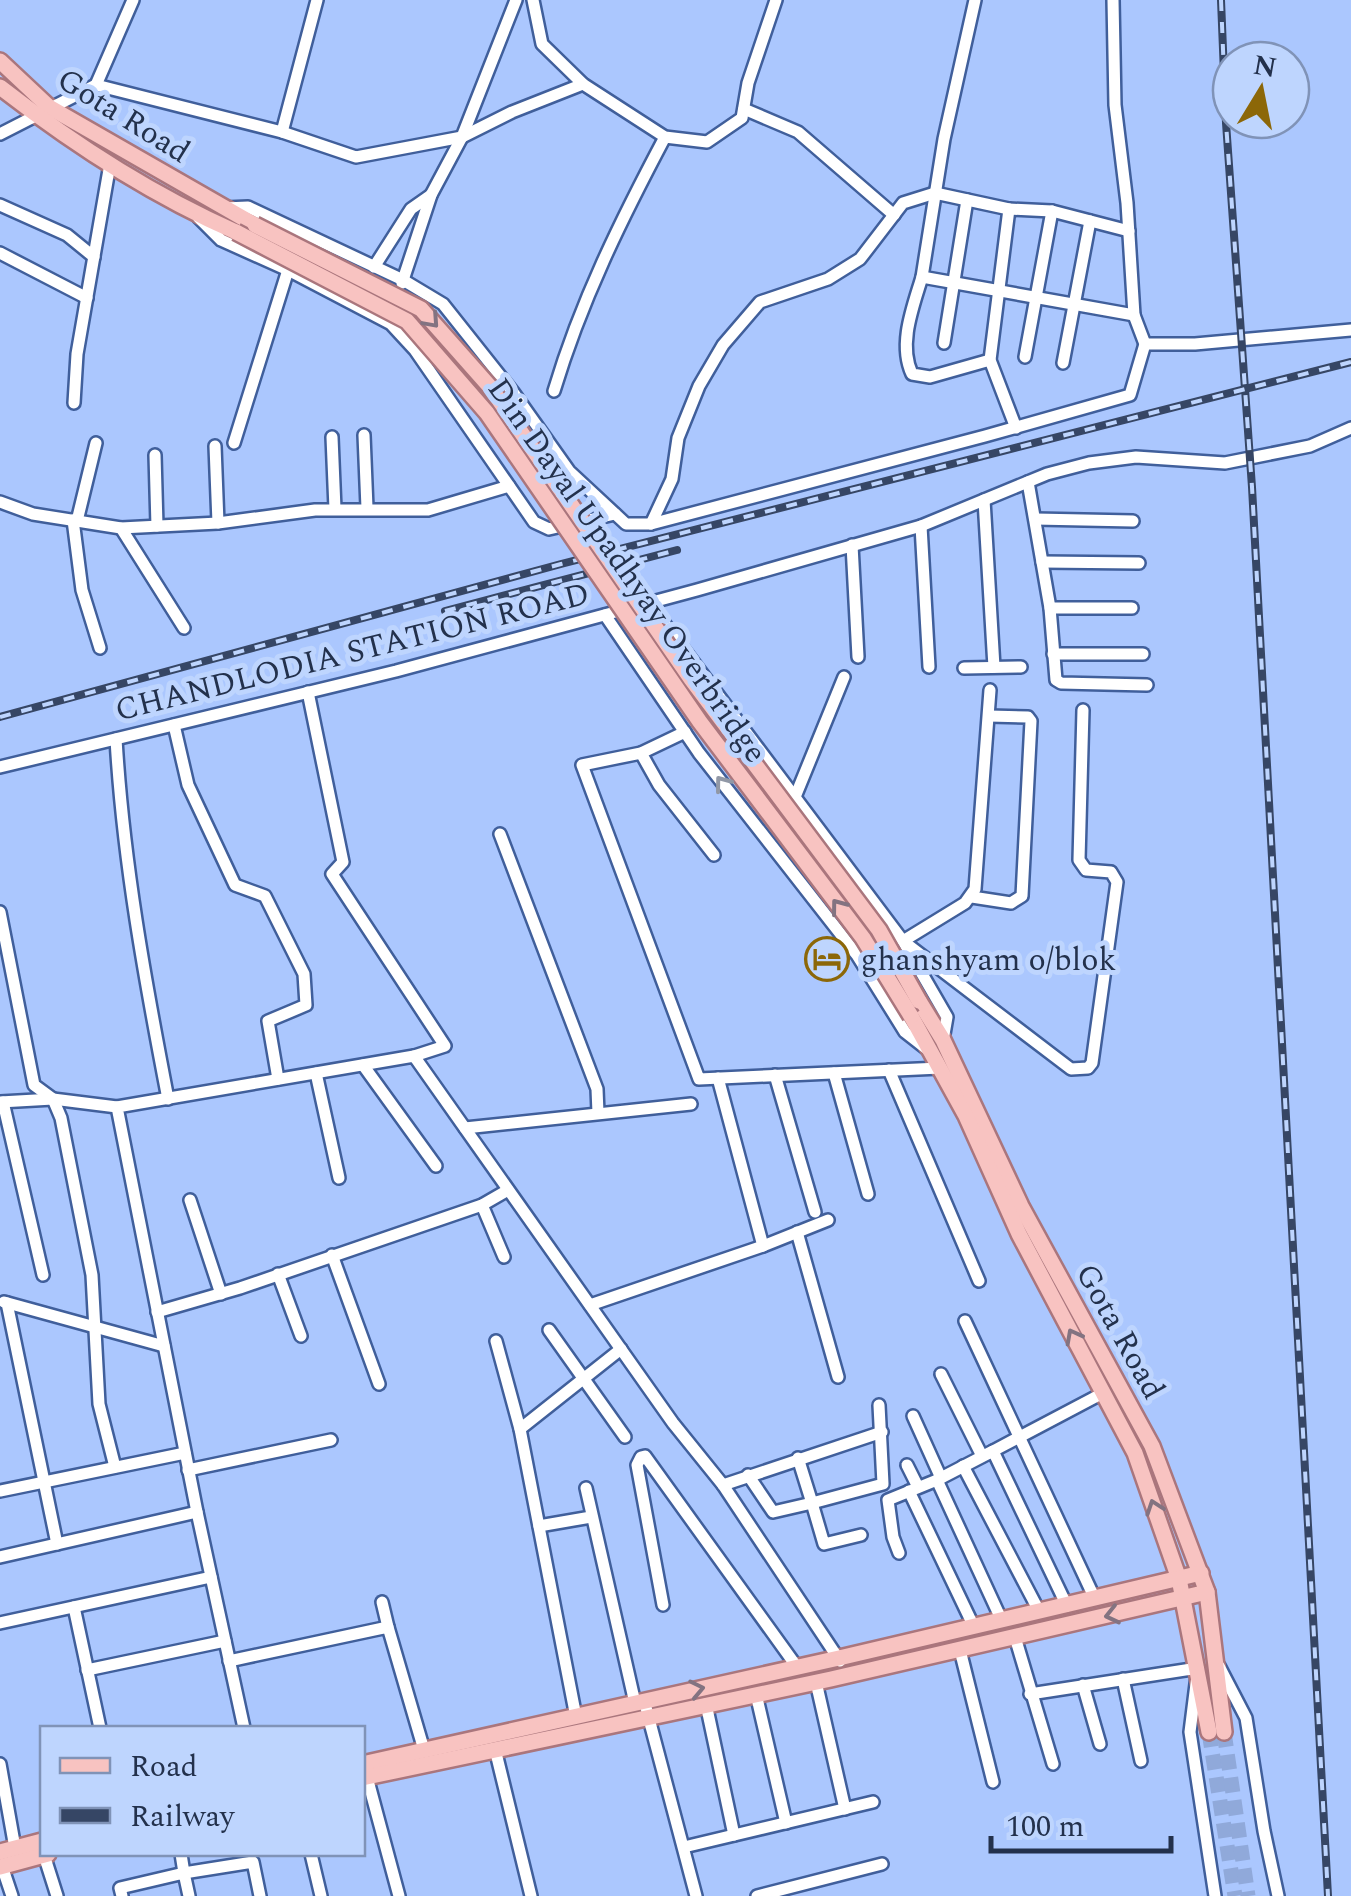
<svg xmlns="http://www.w3.org/2000/svg" width="1351" height="1896" font-family="Spectral,serif">
  <rect width="100%" height="100%" fill="#abc7fe"/>
  <g fill="none" stroke-linecap="round" stroke-linejoin="round">
    <g stroke="#90a9da" stroke-width="15" stroke-dasharray="15 8" stroke-linecap="butt">
      <polyline points="1209,1732 1235,1896"/>
      <polyline points="1224,1732 1248,1896"/>
    </g>
    <g stroke="#405f9b" stroke-width="16">
      <g id="minor">
        <polyline points="533,0 542,44 583,84 665,137 707,142 742,118 748,83 776,0"/>
        <polyline points="975,0 944,139 922,277 1134,315"/>
        <polyline points="1113,0 1115,105 1127,203 1134,315 1145,344"/>
        <polyline points="96,85 133,0"/>
        <polyline points="744,109 798,132 894,215"/>
        <polyline points="282,132 317,0"/>
        <polyline points="0,134 96,85 282,132 356,157 462,137 512,112 583,84"/>
        <polyline points="0,205 67,235 94,257"/>
        <polyline points="225,208 248,207 403,280 443,304 513,392 569,471 626,524 651,524 985,436 1130,395 1145,344 1195,344 1351,330"/>
        <polyline points="1009,209 1052,211 1129,231"/>
        <polyline points="198,217 221,240 288,270 391,324 415,350 534,522 549,529 615,514"/>
        <polyline points="0,253 87,298"/>
        <polyline points="374,267 411,209 431,195"/>
        <path d="M 922,277 C 913,307 898,344 912,374 L 930,377 L 990,360"/>
        <polyline points="402,283 431,195 462,137 516,0"/>
        <polyline points="944,343 967,200"/>
        <polyline points="1025,357 1052,211"/>
        <polyline points="1063,363 1090,221"/>
        <path d="M 554,391 C 581,301 621,220 665,137"/>
        <polyline points="74,403 77,354 110,164"/>
        <polyline points="364,435 367,508"/>
        <polyline points="332,437 335,509"/>
        <polyline points="234,443 288,270"/>
        <polyline points="215,446 218,523"/>
        <polyline points="155,455 157,526"/>
        <polyline points="1028,482 1050,608 1056,680 1061,683 1147,685"/>
        <polyline points="984,500 994,667"/>
        <polyline points="0,502 33,514 121,528 218,523 315,510 428,510 509,486"/>
        <polyline points="1035,519 1133,521"/>
        <polyline points="73,520 82,590 100,648"/>
        <polyline points="77,521 96,443"/>
        <polyline points="651,524 672,479 678,438 699,386 723,345 760,302 828,279 860,259 903,203 935,193 1009,209 990,360 1016,428"/>
        <polyline points="921,526 929,667"/>
        <polyline points="121,528 184,628"/>
        <polyline points="852,545 858,657"/>
        <polyline points="1042,562 1139,563"/>
        <polyline points="649,603 903,941 947,1017 943,1040"/>
        <polyline points="1050,608 1132,608"/>
        <polyline points="605,615 699,753 857,955 905,1032 928,1050"/>
        <polyline points="1053,654 1143,654"/>
        <polyline points="964,668 1021,667"/>
        <polyline points="308,692 343,862 332,874 445,1046 414,1056"/>
        <polyline points="174,725 188,785 235,885 265,896 304,974 306,1005 268,1021 278,1079"/>
        <polyline points="685,732 641,753 582,765 699,1079 940,1068"/>
        <path d="M 116,739 C 123,860 145,980 168,1099"/>
        <polyline points="641,753 659,785 714,855"/>
        <polyline points="0,767 396,671 697,590 921,526 1047,474 1089,463 1136,457 1225,463 1310,446 1351,428"/>
        <polyline points="793,802 844,677"/>
        <polyline points="500,834 597,1089 598,1113"/>
        <polyline points="972,897 1011,903 1022,896 1031,721 1028,717 989,716"/>
        <polyline points="0,912 34,1085 53,1099 61,1118 92,1275 99,1404 115,1467"/>
        <polyline points="903,941 1071,1069 1088,1068 1092,1063 1117,882 1111,872 1086,870 1079,860 1083,710"/>
        <polyline points="903,941 965,903 975,889 990,690"/>
        <polyline points="363,1065 436,1166"/>
        <polyline points="889,1070 979,1281"/>
        <polyline points="316,1073 339,1178"/>
        <polyline points="834,1073 868,1194"/>
        <polyline points="775,1075 815,1212"/>
        <polyline points="718,1078 763,1246"/>
        <polyline points="0,1102 53,1099 117,1107"/>
        <polyline points="3,1102 43,1275"/>
        <polyline points="465,1128 691,1104"/>
        <polyline points="190,1200 221,1294"/>
        <polyline points="482,1205 504,1257"/>
        <polyline points="797,1232 838,1377"/>
        <polyline points="332,1255 379,1384"/>
        <polyline points="278,1274 301,1336"/>
        <polyline points="4,1302 164,1346"/>
        <polyline points="7,1303 57,1544"/>
        <polyline points="590,1305 763,1246 828,1220"/>
        <polyline points="157,1312 240,1288 482,1205 508,1190"/>
        <polyline points="965,1321 1095,1599"/>
        <polyline points="549,1330 625,1437"/>
        <polyline points="496,1341 520,1429 576,1717"/>
        <polyline points="941,1374 982,1456"/>
        <polyline points="913,1416 941,1478"/>
        <polyline points="520,1429 621,1349"/>
        <polyline points="993,1451 1103,1393"/>
        <polyline points="798,1458 812,1503 883,1484 879,1405"/>
        <polyline points="907,1465 918,1487"/>
        <polyline points="963,1466 1039,1611"/>
        <polyline points="188,1470 331,1440"/>
        <polyline points="748,1475 773,1512 812,1503 824,1544 861,1535"/>
        <polyline points="937,1480 1002,1621"/>
        <polyline points="723,1485 882,1432"/>
        <polyline points="586,1488 635,1703"/>
        <polyline points="0,1491 185,1453"/>
        <polyline points="909,1491 974,1627"/>
        <polyline points="539,1526 591,1517"/>
        <polyline points="899,1553 893,1537 888,1500 937,1480 993,1451 1067,1606"/>
        <polyline points="0,1557 197,1512"/>
        <polyline points="382,1602 388,1627"/>
        <polyline points="663,1605 637,1465 641,1457 645,1456 797,1667"/>
        <polyline points="74,1607 100,1728"/>
        <polyline points="0,1623 211,1577"/>
        <polyline points="1015,1637 1053,1764"/>
        <polyline points="960,1650 993,1782"/>
        <polyline points="229,1661 388,1627 424,1750"/>
        <polyline points="1219,1666 1246,1718 1264,1831 1278,1896"/>
        <polyline points="87,1670 225,1641"/>
        <polyline points="1123,1679 1141,1761"/>
        <polyline points="816,1682 845,1809"/>
        <polyline points="1083,1685 1100,1744"/>
        <polyline points="756,1694 786,1823"/>
        <polyline points="1030,1694 1198,1668 1190,1732 1215,1896"/>
        <polyline points="644,1700 696,1896"/>
        <polyline points="706,1704 734,1835"/>
        <polyline points="244,1728 197,1512 117,1107 414,1056 673,1423 723,1485 840,1661"/>
        <polyline points="495,1749 531,1896"/>
        <polyline points="0,1764 15,1848"/>
        <polyline points="367,1777 399,1896"/>
        <polyline points="684,1847 873,1802"/>
        <polyline points="181,1854 184,1873 253,1862 260,1896"/>
        <polyline points="311,1854 321,1896"/>
        <polyline points="44,1855 57,1896"/>
        <polyline points="2,1866 12,1896"/>
        <polyline points="122,1896 120,1888 184,1873 189,1896"/>
        <polyline points="757,1896 882,1864"/>
      </g>
    </g>
    <g stroke="#aa767d" stroke-width="20">
      <g id="major">
        <polyline points="0,61 49,107 255,225"/>
        <path d="M 0,87 C 73,144 152,195 236,232"/>
        <polyline points="919,1001 943,1040 1021,1206 1152,1446 1207,1592 1224,1732"/>
        <polyline points="911,1016 966,1116 1019,1234 1135,1453 1179,1579 1209,1732"/>
        <polyline points="362,1764 839,1658 1201,1573"/>
        <polyline points="362,1778 831,1679 1207,1592"/>
        <polyline points="0,1852 42,1841"/>
        <polyline points="0,1867 48,1854"/>
      </g>
    </g>
    <use href="#minor" stroke="#fff" stroke-width="11"/>
    <use href="#major" stroke="#f8c3c1" stroke-width="15"/>
    <g stroke="#364665" stroke-width="8">
      <g id="rail">
        <polyline points="1221,0 1226,123 1252,487 1328,1896"/>
        <polyline points="445,611 677,550"/>
        <polyline points="0,717 561,564 1351,362"/>
      </g>
    </g>
    <use href="#rail" stroke="#bed5fe" stroke-width="4" stroke-dasharray="11" stroke-linecap="butt"/>
    <g stroke="#aa767d" stroke-width="20" stroke-linecap="butt">
      <g id="major-bridge">
        <polyline points="255,225 421,309 490,387 691,679 879,930 919,1001"/>
        <polyline points="236,232 407,321 487,413 700,722 863,938 911,1016"/>
      </g>
    </g>
    <use href="#major-bridge" stroke="#f8c3c1" stroke-width="15"/>
  </g>
  <defs><path id="oneway-chevron" d="M-2-3.5L2.5 0L-2 3.5" fill="none" stroke-width="1.6" stroke-linecap="round" stroke-linejoin="round" transform="scale(2.5)"/></defs>
  <g stroke="#837381">
    <use href="#oneway-chevron" transform="translate(432 321) rotate(48)"/>
    <use href="#oneway-chevron" transform="translate(838 906) rotate(-127)"/>
    <use href="#oneway-chevron" transform="translate(1073 1336) rotate(-118)"/>
    <use href="#oneway-chevron" transform="translate(1154 1507) rotate(-109)"/>
    <use href="#oneway-chevron" transform="translate(1112 1615) rotate(167)"/>
    <use href="#oneway-chevron" transform="translate(697 1689) rotate(-12)"/>
  </g>
  <use stroke="#9198a6" href="#oneway-chevron" transform="translate(722 783) rotate(-127)"/>
  <defs>
    <g id="hotel-ring" transform="scale(2.25)"><circle r="9.5" fill="#bed5fe" stroke="#8c6708" stroke-width="1.5"/><path d="M-6-4.5h1.5V1H6V5H4.5V3h-9V5H-6ZM-4 0a1.8 1.8 0 1 1 3.6 0ZM.5 0V-2.5h3Q6-2.5 6 0Z" fill="#8c6708"/></g>
  </defs>
  <g fill-rule="evenodd">
    <use href="#hotel-ring" x="827" y="959"/>
  </g>
  <g text-anchor="middle" stroke-width="10" stroke-linejoin="round" paint-order="stroke">
    <g font-size="32" fill="#23314c" stroke="#bed5fe">
      <text transform="translate(124 115) rotate(32)" y="11">Gota Road</text>
      <text transform="translate(628 570) rotate(55)" y="11">Din Dayal Upadhyay Overbridge</text>
      <text transform="translate(352 651) rotate(-14)" y="11">CHANDLODIA STATION ROAD</text>
      <text transform="translate(1121 1331) rotate(61)" y="11">Gota Road</text>
    </g>
    <g font-size="32" fill="#23314c" stroke="#bed5fe" text-anchor="start">
      <text x="860" y="970">ghanshyam o/blok</text>
    </g>
  </g>
  <rect x="40" y="1726" width="325" height="130" fill="#bed5fe" stroke="#8093b7" stroke-width="2.5"/>
  <rect x="60" y="1758" width="50" height="15" fill="#f8c3c1" stroke="#8093b7" stroke-width="2.5"/>
  <text x="130" y="1776" font-size="30" fill="#23314c">Road</text>
  <rect x="60" y="1808" width="50" height="15" fill="#364665" stroke="#8093b7" stroke-width="2.5"/>
  <text x="130" y="1826" font-size="30" fill="#23314c">Railway</text>
  <g transform="translate(1261 90) rotate(10)"><circle r="48" fill="#bed5fe" stroke="#8093b7" stroke-width="2.5"/>
  <path d="M0-8L18 38L0 25L-18 38Z" fill="#8c6708"/>
  <text y="-15" font-size="28" font-weight="bold" text-anchor="middle" fill="#23314c">N</text>
  </g>
  <path d="M991 1836v15h180v-15" fill="none" stroke="#23314c" stroke-width="5"/>
  <text x="1006" y="1836" font-size="30" fill="#23314c" stroke="#bed5fe" stroke-width="8" paint-order="stroke">100 m</text>
</svg>
